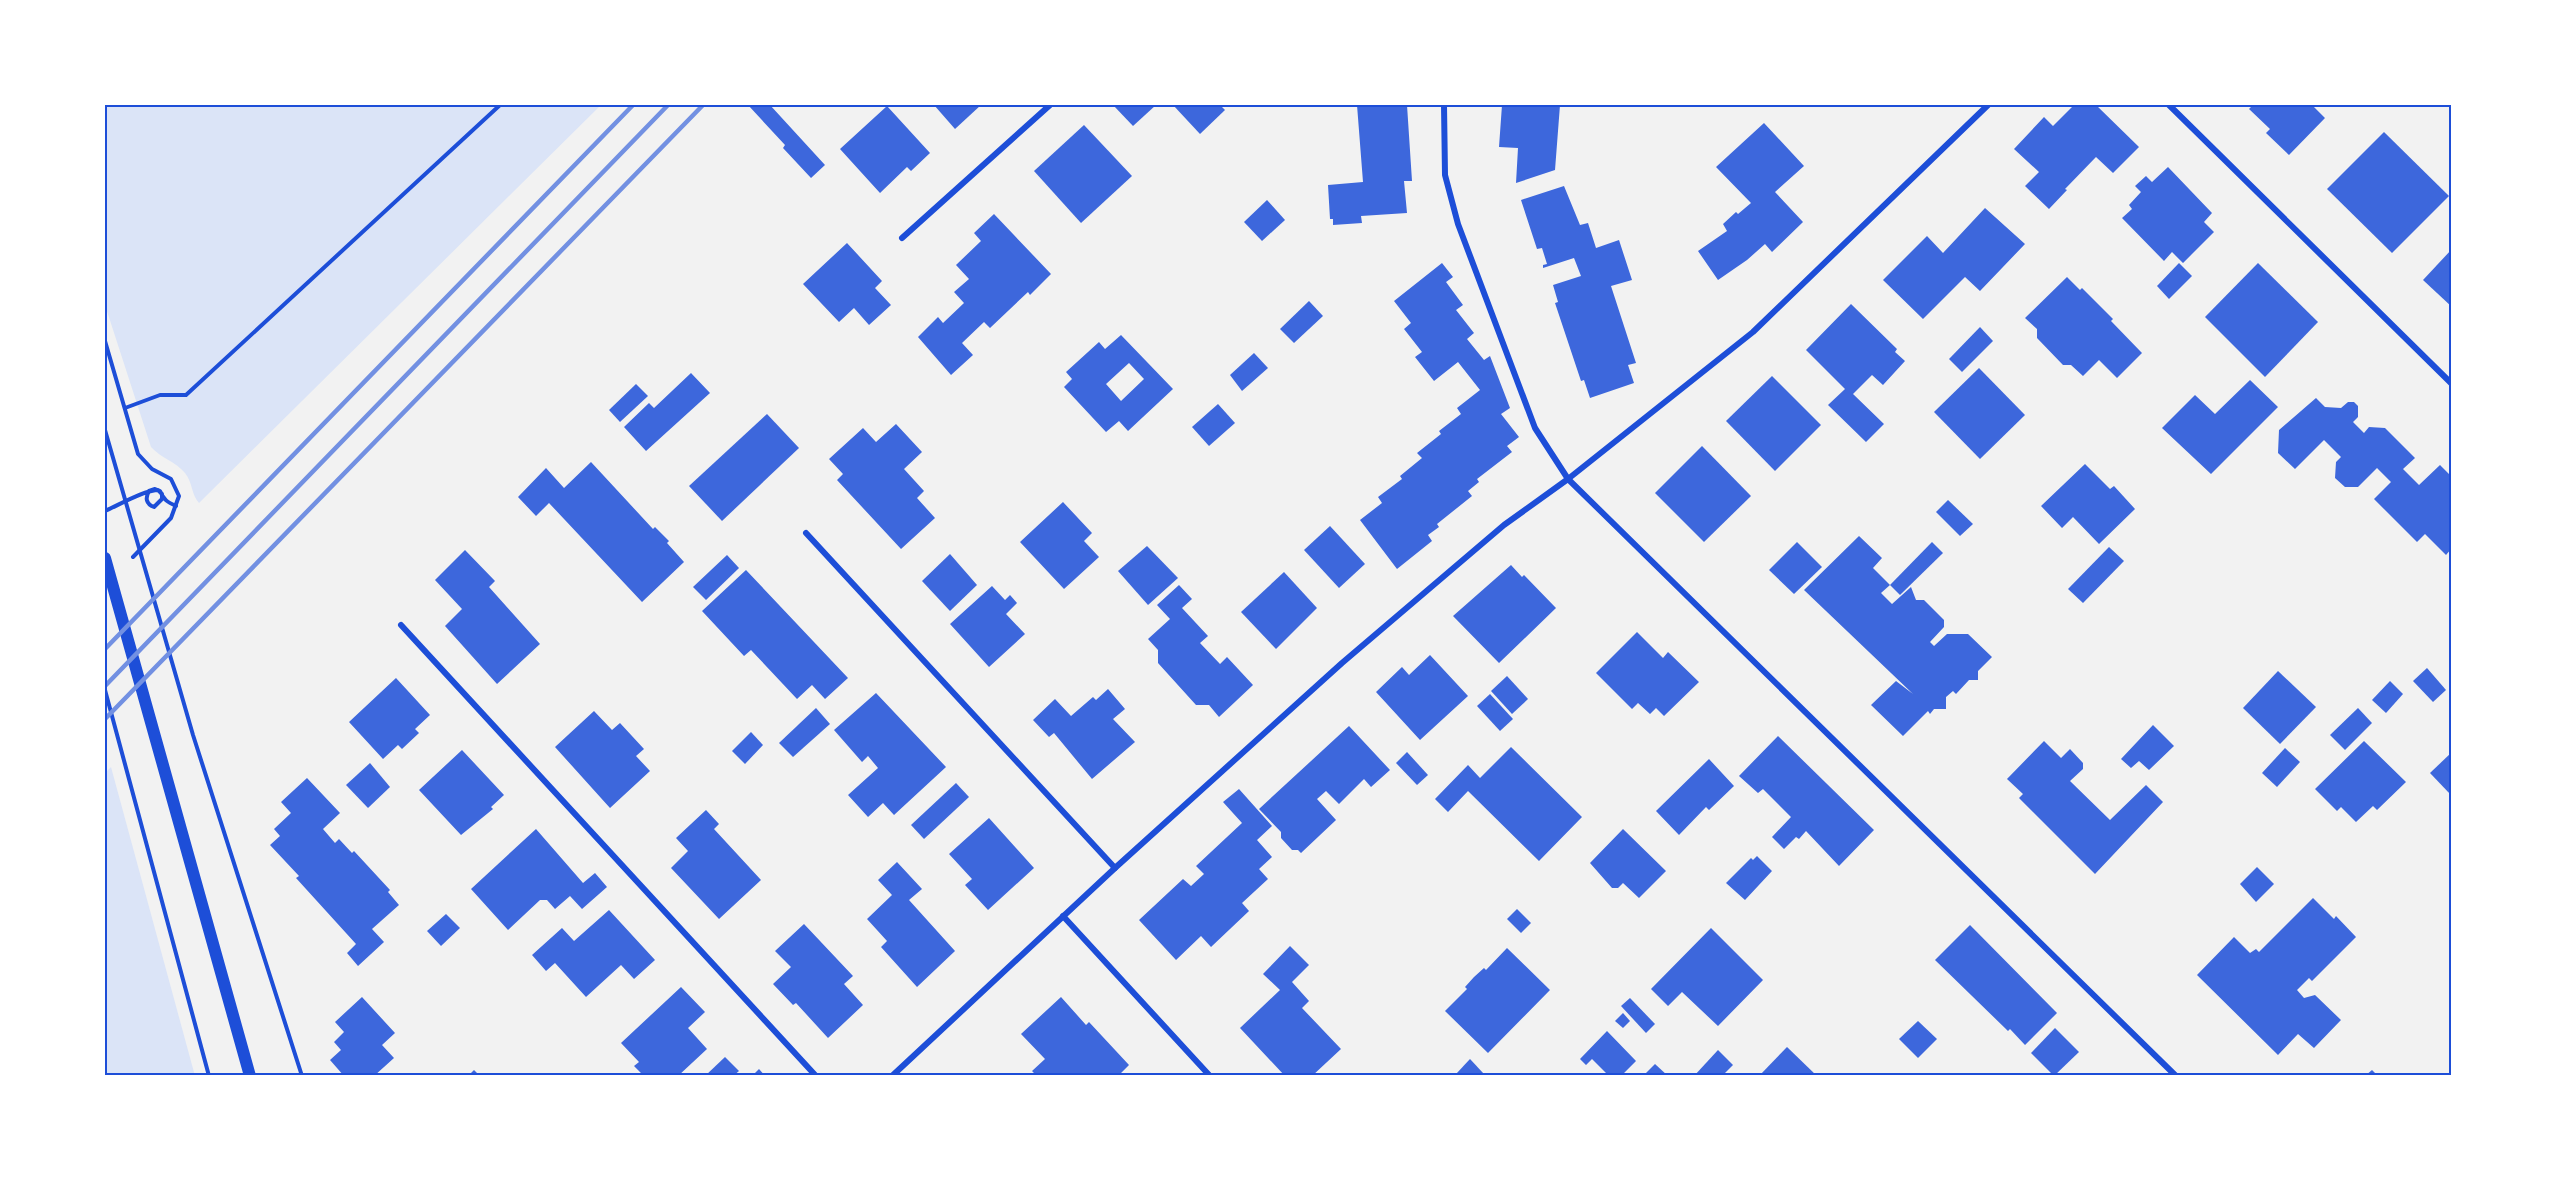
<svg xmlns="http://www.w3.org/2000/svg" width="2557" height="1181" font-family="'Archivo Narrow',sans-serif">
  <rect width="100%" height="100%" fill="#f2f2f2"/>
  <g fill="#dbe4f7">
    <path d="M 105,105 L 601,105 L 199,503 C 191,494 193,483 185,473 C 176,462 161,458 151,447 L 105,305 Z"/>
    <polygon points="111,767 195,1076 105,1076 105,773"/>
  </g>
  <g fill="#3d67dc" fill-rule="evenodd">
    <polygon points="748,105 770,105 825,165 811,178 783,148 785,145"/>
    <polygon points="934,105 981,105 955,129"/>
    <polygon points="1113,105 1156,105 1133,126"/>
    <polygon points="1173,105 1220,105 1225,110 1200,134"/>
    <polygon points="1357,105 1407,105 1412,181 1404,181 1407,213 1361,216 1362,223 1333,225 1333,219 1330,219 1328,185 1363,182"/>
    <polygon points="1502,105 1560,105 1555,170 1516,183 1518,148 1499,147"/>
    <polygon points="2074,105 2096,105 2139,147 2113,173 2096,157 2065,189 2067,190 2049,209 2025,186 2039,172 2014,149 2044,117 2053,126"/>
    <polygon points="2253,105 2312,105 2325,118 2289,155 2266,133 2270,129 2249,109"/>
    <polygon points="887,106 930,153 911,171 907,167 880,193 840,149"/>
    <polygon points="1764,123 1804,166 1775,192 1803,222 1772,252 1765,244 1747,260 1718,280 1698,251 1727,231 1723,224 1736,212 1738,214 1751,203 1716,167"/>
    <polygon points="1084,125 1132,176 1081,223 1034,171"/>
    <polygon points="2384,132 2449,196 2392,253 2327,189"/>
    <polygon points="2168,167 2212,213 2204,222 2214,232 2183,263 2172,252 2164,261 2122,218 2132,209 2129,205 2141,192 2135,186 2146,176 2152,182"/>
    <polygon points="1564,186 1580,225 1588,223 1596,248 1619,240 1632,280 1611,286 1636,363 1628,365 1634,383 1590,398 1584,380 1581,381 1555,303 1558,302 1553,285 1581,276 1574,258 1543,268 1543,265 1547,264 1542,248 1537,249 1521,200"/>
    <polygon points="1267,200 1285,220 1262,241 1244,222"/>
    <polygon points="1985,208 2025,244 1980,291 1965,277 1923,319 1883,280 1927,236 1943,253"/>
    <polygon points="994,214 1051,274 1030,295 1028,292 990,328 984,322 962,343 973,355 951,375 918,337 938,317 943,323 964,303 954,292 969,279 956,265 981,241 974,233"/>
    <polygon points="847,243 882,281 875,288 891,305 869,325 854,308 839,322 803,284"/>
    <polygon points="2452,249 2452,307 2423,280"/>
    <polygon points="1442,263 1453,277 1446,282 1463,305 1456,310 1474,333 1467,339 1484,360 1490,356 1510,408 1501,414 1519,437 1507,446 1512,452 1477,479 1479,482 1468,491 1472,496 1437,524 1439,527 1428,535 1432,541 1397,569 1360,520 1382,503 1378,497 1402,479 1400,476 1422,458 1417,453 1441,434 1439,431 1461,414 1457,408 1480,390 1458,362 1434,381 1415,357 1422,352 1404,329 1411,323 1394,301"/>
    <polygon points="2179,263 2192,276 2169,299 2157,286"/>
    <polygon points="2258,263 2318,322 2265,377 2205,317"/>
    <polygon points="2067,277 2080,290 2082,288 2113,319 2111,321 2142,353 2117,378 2099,360 2083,376 2071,365 2063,365 2037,338 2037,329 2025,318"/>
    <polygon points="1309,301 1323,316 1294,343 1280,329"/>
    <polygon points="1851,304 1897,349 1895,352 1905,361 1883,385 1872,375 1853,394 1884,424 1866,442 1828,405 1845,389 1806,350"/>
    <polygon points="1980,327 1993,341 1962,372 1949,359"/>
    <path d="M 1121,335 L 1173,389 L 1128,431 L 1119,421 L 1106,432 L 1064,387 L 1072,379 L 1066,372 L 1099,342 L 1105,349 ZM 1129,363 L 1144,379 L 1121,401 L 1106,384 Z"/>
    <polygon points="1254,353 1268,368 1242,391 1230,375"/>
    <polygon points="1979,368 2025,415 1980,459 1934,412"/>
    <polygon points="691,373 710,393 646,451 624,427 649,403 654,408"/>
    <polygon points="1772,376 1821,425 1775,471 1726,421"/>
    <polygon points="2250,380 2278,407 2211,474 2162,428 2195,395 2215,414"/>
    <polygon points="636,384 648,396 620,422 609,410"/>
    <polygon points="2316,398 2325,407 2341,408 2348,402 2354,402 2358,406 2358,417 2353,422 2364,433 2369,427 2385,428 2415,458 2403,469 2419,485 2440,465 2452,477 2452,548 2446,555 2425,534 2417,542 2374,499 2391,482 2377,468 2358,487 2345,487 2335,478 2336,462 2341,457 2324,440 2295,469 2278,453 2279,430"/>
    <polygon points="1218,404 1235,423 1209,446 1192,427"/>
    <polygon points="767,414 799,448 722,521 689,486"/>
    <polygon points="896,424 922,452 904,469 924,491 917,498 935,518 901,549 837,480 843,474 829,459 863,428 876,442"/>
    <polygon points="1702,446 1751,496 1704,542 1655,493"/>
    <polygon points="591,462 653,529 655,527 669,541 667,543 684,562 642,602 549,503 536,516 518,497 546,468 564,488"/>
    <polygon points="2085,464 2110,489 2114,486 2135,509 2099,544 2073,517 2062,528 2041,506"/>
    <polygon points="1948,500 1973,524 1960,536 1936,512"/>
    <polygon points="1063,502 1092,533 1084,541 1099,557 1064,589 1020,542"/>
    <polygon points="1330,526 1365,564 1339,588 1304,550"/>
    <polygon points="1859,536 1882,558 1873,568 1890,585 1881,593 1892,604 1911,587 1916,600 1924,600 1944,620 1944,627 1930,642 1934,646 1947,634 1968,634 1992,657 1978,671 1978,680 1969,680 1956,694 1953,691 1946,697 1946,709 1934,709 1930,714 1928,711 1903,736 1871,705 1896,681 1913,694 1804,590"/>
    <polygon points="1797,542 1822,567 1794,594 1769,570"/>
    <polygon points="1932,542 1943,553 1900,595 1890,585"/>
    <polygon points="1147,546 1178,578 1148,605 1118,571"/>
    <polygon points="2109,547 2124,561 2083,603 2068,589"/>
    <polygon points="465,550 495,581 489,587 540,644 497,684 445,626 462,609 435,580"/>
    <polygon points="950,554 977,585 950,611 922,581"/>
    <polygon points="727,555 739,568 706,600 693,587"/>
    <polygon points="1511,565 1522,577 1524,575 1556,608 1499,663 1453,616"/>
    <polygon points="746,570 848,678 825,699 812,685 797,699 751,650 744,656 702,611"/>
    <polygon points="1284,572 1317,608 1276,649 1241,612"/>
    <polygon points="1179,585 1192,599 1182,608 1208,636 1200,643 1220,664 1227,657 1253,685 1219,717 1209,705 1196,705 1158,663 1158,650 1148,639 1170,619 1157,605"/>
    <polygon points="992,586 1005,600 1010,595 1017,603 1006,614 1025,634 989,667 950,624"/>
    <polygon points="1637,632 1663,658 1668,652 1699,682 1664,716 1656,708 1650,714 1638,703 1632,709 1596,673"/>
    <polygon points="1430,655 1468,696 1420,740 1376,692 1402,667 1409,675"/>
    <polygon points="2427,668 2446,690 2433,702 2413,681"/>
    <polygon points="2278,671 2316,707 2280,744 2243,708"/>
    <polygon points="1507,676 1528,699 1512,714 1491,691"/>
    <polygon points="396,678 430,715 415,729 419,733 402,749 398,745 383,759 349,722"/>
    <polygon points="2390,681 2403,694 2386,713 2372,700"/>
    <polygon points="1108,689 1125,709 1113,719 1135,742 1092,779 1054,733 1049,737 1033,720 1055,699 1071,716 1093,697 1096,700"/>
    <polygon points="876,693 946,767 894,815 883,803 868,817 848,795 878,768 868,756 862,762 834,730"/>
    <polygon points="1490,694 1513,719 1500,731 1477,706"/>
    <polygon points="816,708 830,724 793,757 779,743"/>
    <polygon points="2358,708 2372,723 2345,750 2330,735"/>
    <polygon points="594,711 612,730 620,723 644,749 636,756 650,771 610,808 555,747"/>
    <polygon points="2153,725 2174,746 2149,770 2139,761 2131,768 2121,759"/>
    <polygon points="1349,726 1390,770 1371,787 1364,779 1339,804 1326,791 1317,799 1336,820 1301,853 1298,850 1292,850 1281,838 1281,832 1259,809"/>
    <polygon points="751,732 763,745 745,764 732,751"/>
    <polygon points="1778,736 1874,830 1839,866 1806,831 1799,839 1796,837 1784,849 1772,837 1791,817 1763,789 1758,793 1739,776"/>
    <polygon points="2044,741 2061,758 2070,749 2083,763 2083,769 2070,781 2110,820 2146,785 2163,802 2095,874 2019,798 2023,794 2007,779"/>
    <polygon points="2364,741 2406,782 2377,810 2373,806 2356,822 2341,807 2337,811 2315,789"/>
    <polygon points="1511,747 1582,817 1539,861 1468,791 1448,812 1435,799 1468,765 1480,778"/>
    <polygon points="2285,748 2300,762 2277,787 2262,773"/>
    <polygon points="462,750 504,795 491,807 493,809 461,835 419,790"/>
    <polygon points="1407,752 1428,775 1417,785 1396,763"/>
    <polygon points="2452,752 2452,792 2450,794 2430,773"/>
    <polygon points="1709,759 1734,786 1709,810 1706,807 1679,835 1656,811"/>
    <polygon points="370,763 390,787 368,808 346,785"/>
    <polygon points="307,778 340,813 323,829 335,843 339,839 352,853 354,851 390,890 388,892 399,905 372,929 384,942 358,966 347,953 356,944 296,878 299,876 270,845 280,836 274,829 291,813 281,802"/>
    <polygon points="956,783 969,797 924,839 911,825"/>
    <polygon points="1239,789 1272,826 1257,840 1272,857 1259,869 1268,879 1242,903 1249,911 1211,947 1201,936 1176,960 1139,920 1183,879 1191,886 1204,874 1196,866 1242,823 1223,802"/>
    <polygon points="706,810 719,824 714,829 761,880 719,919 671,868 688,851 676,838"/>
    <polygon points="989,818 1034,868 988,910 965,885 972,879 949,854"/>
    <polygon points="536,829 583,883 595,873 607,887 582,909 570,896 555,909 547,900 540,900 508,930 471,889"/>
    <polygon points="1623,829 1666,871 1639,898 1623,883 1618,888 1612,888 1590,863"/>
    <polygon points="1757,856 1772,871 1745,900 1726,883 1751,858 1753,860"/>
    <polygon points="897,862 922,889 909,900 955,951 917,987 881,947 887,941 867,919 892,895 878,880"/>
    <polygon points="2257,867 2274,884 2256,902 2240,884"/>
    <polygon points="2313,898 2334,919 2336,916 2356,937 2312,981 2309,978 2297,990 2304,998 2315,995 2341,1020 2314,1048 2298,1034 2278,1055 2197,975 2234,937 2250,953 2256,949 2259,952"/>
    <polygon points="1517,909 1531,923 1521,933 1507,919"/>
    <polygon points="609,910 655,960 634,979 621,965 586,997 555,963 546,971 532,955 562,928 574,941"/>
    <polygon points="446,914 460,928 441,946 427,931"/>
    <polygon points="804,924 853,976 844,984 863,1005 828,1038 796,1003 793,1005 773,984 791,967 775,951"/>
    <polygon points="1970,925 2057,1013 2025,1045 2010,1029 2008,1031 1935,960"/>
    <polygon points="1711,928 1763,980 1718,1026 1682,992 1668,1006 1651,989"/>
    <polygon points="1290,946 1309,965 1292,982 1309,1001 1302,1008 1341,1049 1312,1076 1285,1076 1240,1028 1280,990 1263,974"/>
    <polygon points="1507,948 1550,990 1488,1053 1445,1011 1467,989 1465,987 1474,977 1484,968 1486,970"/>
    <polygon points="681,987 705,1012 688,1028 707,1049 678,1076 644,1076 634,1066 639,1062 621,1043"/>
    <polygon points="362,997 395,1033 382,1045 394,1058 374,1076 344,1076 330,1060 341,1050 334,1042 344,1032 335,1022"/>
    <polygon points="1061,997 1086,1025 1089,1022 1129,1065 1118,1076 1037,1076 1032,1071 1045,1059 1021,1034"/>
    <polygon points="1630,998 1655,1024 1646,1033 1621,1006"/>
    <polygon points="1623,1013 1630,1021 1623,1028 1615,1021"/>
    <polygon points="1918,1021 1937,1039 1918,1058 1899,1039"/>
    <polygon points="2055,1028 2079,1052 2054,1076 2031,1053"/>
    <polygon points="1607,1031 1636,1061 1621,1076 1609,1076 1592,1059 1586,1065 1580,1059"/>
    <polygon points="1787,1047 1817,1076 1759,1076"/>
    <polygon points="1718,1050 1733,1065 1722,1076 1694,1076"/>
    <polygon points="725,1057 739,1071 733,1076 705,1076"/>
    <polygon points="1470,1059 1484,1074 1482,1076 1458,1076 1456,1074"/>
    <polygon points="1655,1064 1668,1076 1647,1076 1645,1074"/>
    <polygon points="759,1069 765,1076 752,1076"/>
    <polygon points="474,1070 480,1076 468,1076"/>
    <polygon points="2372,1070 2378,1076 2365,1076"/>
  </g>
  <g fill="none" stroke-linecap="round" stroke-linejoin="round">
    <g stroke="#1d4ed8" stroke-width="4">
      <polyline points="105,341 138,454 152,469 171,479 179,496 171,518 133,557"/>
      <polyline points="125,408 160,395 186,395 500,105"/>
      <polyline points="105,430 193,735 302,1076"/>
      <path d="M 105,511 C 119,505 144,490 158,490 L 162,494 L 162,499 L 154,507 C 146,504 145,498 149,491 L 155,489 L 160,491 C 164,500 167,502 176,506"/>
      <polyline points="105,690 209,1076"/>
    </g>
    <g stroke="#1d4ed8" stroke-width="6">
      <polyline points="1444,105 1445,175 1458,224 1535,428 1568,479 2176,1076"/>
      <polyline points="2169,105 2452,384"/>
      <polyline points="902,238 1050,105"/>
      <polyline points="806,533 1115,868"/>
      <polyline points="401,625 816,1076"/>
      <polyline points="1063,916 1210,1076"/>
      <polyline points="892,1076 1115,868 1342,663 1504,525 1568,479 1753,332 1988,105"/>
    </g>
    <polyline stroke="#1d4ed8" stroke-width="12" points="105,558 250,1076"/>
    <g stroke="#7290e2" stroke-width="4.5">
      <polyline points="105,649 633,105"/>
      <polyline points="105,686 668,105"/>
      <polyline points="105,719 703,105"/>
    </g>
  </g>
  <rect width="2557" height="1181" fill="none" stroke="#ffffff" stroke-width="213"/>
  <rect x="106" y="106" width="2344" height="968" fill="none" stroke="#1d4ed8" stroke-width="2"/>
</svg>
